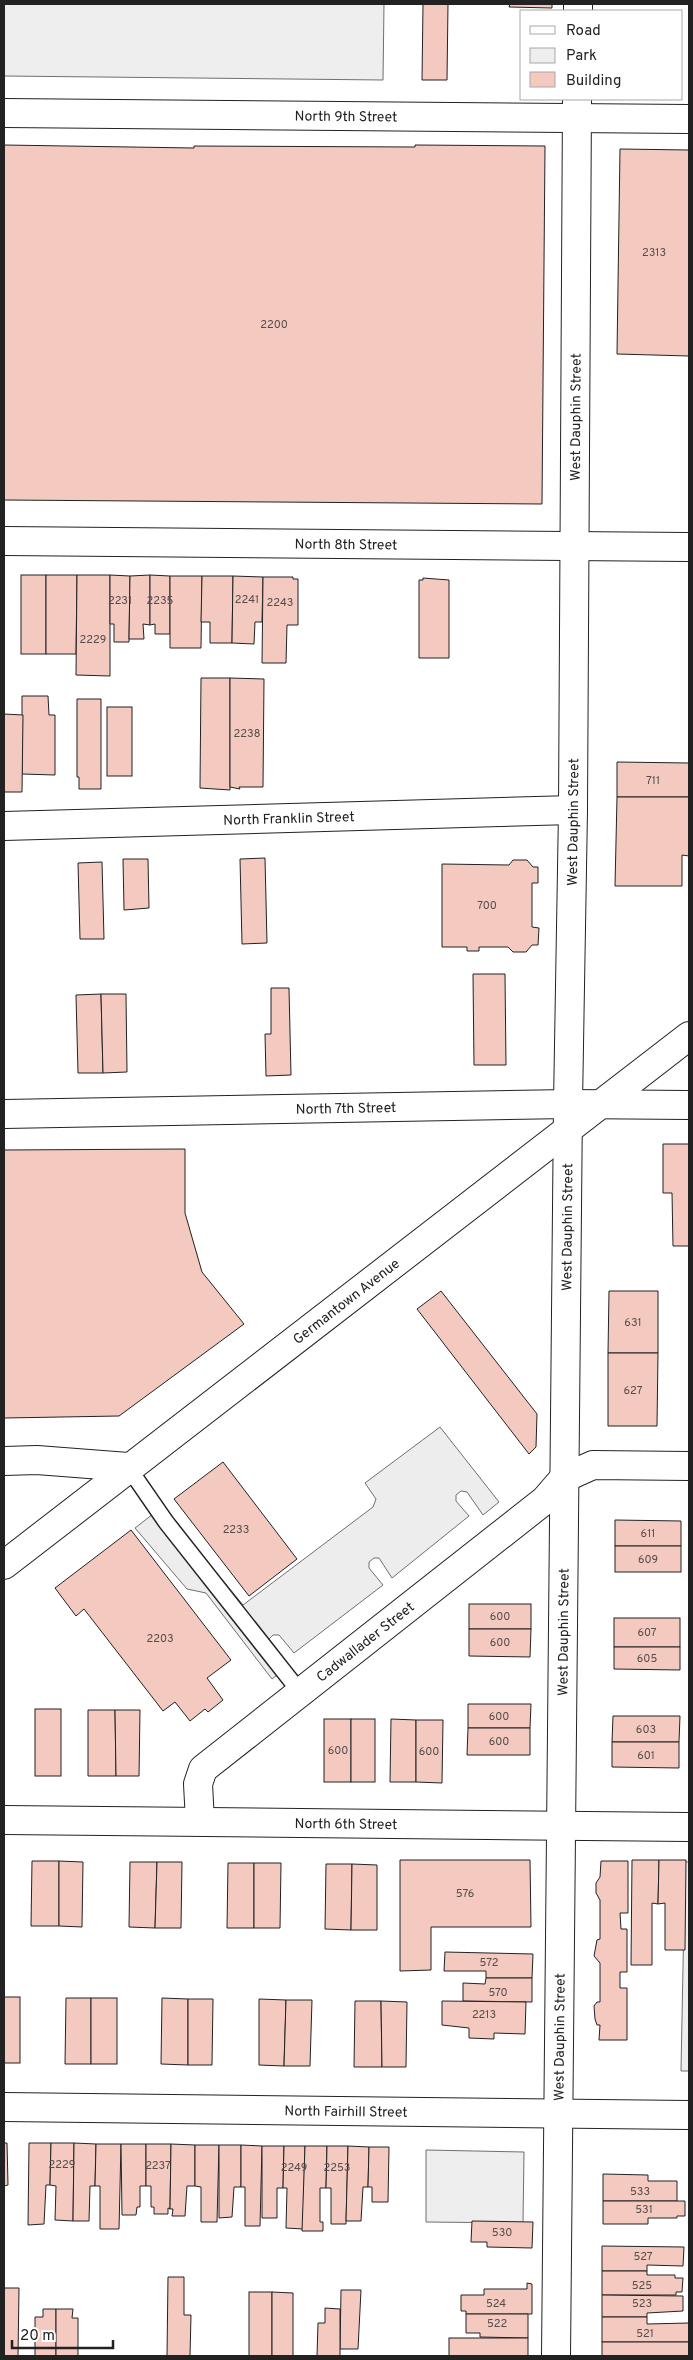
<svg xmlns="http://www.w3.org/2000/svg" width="693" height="2360" font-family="Overpass,sans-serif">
  <rect width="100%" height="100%" fill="#fff"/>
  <g fill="#eee" stroke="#6f6f6f">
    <polygon points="4,4 384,4 383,80 4,76"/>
    <polygon points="685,1862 689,1862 689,2071 681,2071"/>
    <polygon points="426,2150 524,2152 523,2223 426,2222"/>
  </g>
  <polygon fill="#ededed" stroke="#6f6f6f" points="440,1427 499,1502 483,1515 467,1492 461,1491 456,1495 456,1501 469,1516 392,1578 379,1558 374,1558 369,1562 369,1568 383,1585 294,1653 279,1635 273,1635 269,1639 271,1646 287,1667 272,1679 206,1593 187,1589 135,1528 162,1507 243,1605 373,1507 376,1499 365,1483"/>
  <g fill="#f3c9c0" stroke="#222">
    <polygon points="423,4 448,4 447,80 422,80"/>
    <polygon points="510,4 552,4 552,8 509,7"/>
    <polygon points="4,145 194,148 194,146 415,147 415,145 545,146 542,504 4,500"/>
    <polygon points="620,149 689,150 689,356 617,354"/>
    <rect x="21" y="575" width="25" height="79"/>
    <polygon points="46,575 77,575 76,654 46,654"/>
    <polygon points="77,575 110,575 110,676 76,675"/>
    <polygon points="110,575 130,576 129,642 114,642 114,624 110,624"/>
    <polygon points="150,575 150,625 143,624 144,639 129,639 130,576"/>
    <polygon points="150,575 170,576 170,634 155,634 155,624 150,625"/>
    <polygon points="170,576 202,576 201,648 170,648"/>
    <polygon points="202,576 233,576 232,643 210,643 210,622 201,622"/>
    <polygon points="233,576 263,577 262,622 255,622 254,644 232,643"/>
    <polygon points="263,577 293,577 293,579 298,579 298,625 287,625 286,663 262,663"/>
    <polygon points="423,578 449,580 449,658 419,658 419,580 423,580"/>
    <polygon points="201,678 230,678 230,790 200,788"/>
    <polygon points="230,678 264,679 263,787 239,787 240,789 230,787"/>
    <polygon points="22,696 48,696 49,715 55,715 55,775 22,774"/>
    <polygon points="77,699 101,699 101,789 79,789 79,777 77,777"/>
    <rect x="107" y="707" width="25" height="69"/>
    <polygon points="4,714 23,715 22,792 4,792"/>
    <polygon points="617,762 689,763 689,797 617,797"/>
    <polygon points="617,797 689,797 689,856 682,855 682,886 615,886"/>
    <polygon points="265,858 267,943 242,944 240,859"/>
    <polygon points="123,859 148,859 149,908 124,910"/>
    <polygon points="513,860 527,860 533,867 538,867 538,883 532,883 532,927 539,928 538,945 532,945 526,952 513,952 508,947 479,947 479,951 467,951 467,947 442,947 442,864 509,865"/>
    <polygon points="102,862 104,939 80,939 78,863"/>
    <polygon points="473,974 505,974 506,1065 474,1065"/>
    <polygon points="271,988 289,988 291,1075 266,1076 265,1034 271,1034"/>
    <polygon points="101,994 103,1073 78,1073 76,995"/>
    <polygon points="101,994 126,994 127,1072 103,1073"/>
    <polygon points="663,1144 689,1144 689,1246 673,1246 672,1193 663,1193"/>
    <polygon points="185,1149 185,1213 202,1272 244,1324 119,1416 4,1418 4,1150"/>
    <polygon points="441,1291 537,1414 536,1447 529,1454 417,1309"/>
    <polygon points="609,1291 658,1291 658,1353 608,1353"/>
    <polygon points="608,1353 658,1353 657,1426 608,1426"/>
    <polygon points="223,1462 297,1559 249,1596 174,1499"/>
    <polygon points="615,1520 681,1521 681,1546 615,1546"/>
    <polygon points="131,1530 231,1660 207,1678 223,1700 208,1712 205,1709 190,1721 175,1702 163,1711 84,1609 76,1616 55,1588"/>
    <rect x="615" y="1546" width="66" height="26"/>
    <rect x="469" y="1604" width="62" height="25"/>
    <rect x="614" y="1618" width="66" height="29"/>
    <polygon points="469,1629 531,1629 530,1657 469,1656"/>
    <polygon points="614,1647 680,1647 680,1670 614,1669"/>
    <polygon points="468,1704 531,1704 530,1728 468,1728"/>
    <rect x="35" y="1709" width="26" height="67"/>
    <polygon points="88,1710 115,1710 116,1776 88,1776"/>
    <polygon points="115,1710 140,1710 139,1776 116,1776"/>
    <polygon points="613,1716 680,1716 679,1742 612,1742"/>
    <rect x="324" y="1719" width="27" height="63"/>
    <rect x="351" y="1719" width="24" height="63"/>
    <polygon points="391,1719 416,1720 416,1782 390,1782"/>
    <polygon points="416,1720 443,1720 442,1783 416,1782"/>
    <polygon points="468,1728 530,1728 530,1755 467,1755"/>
    <polygon points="612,1742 679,1742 679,1768 612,1767"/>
    <polygon points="400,1860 530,1860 531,1927 431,1927 431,1970 400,1971"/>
    <polygon points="632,1860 659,1860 658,1904 652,1903 652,1965 631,1965"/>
    <polygon points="659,1860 686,1860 685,1950 665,1950 665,1903 658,1904"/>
    <polygon points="32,1861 59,1861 59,1926 31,1926"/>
    <polygon points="59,1861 83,1862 82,1927 59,1926"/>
    <polygon points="601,1861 628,1861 628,1913 620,1913 621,1929 627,1929 627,1972 620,1972 620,1988 627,1988 627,2040 599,2040 600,2025 597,2025 595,2019 594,2006 597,2002 600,2002 600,1963 594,1956 597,1940 600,1939 600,1900 596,1893 596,1883 600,1877"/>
    <polygon points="130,1862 157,1862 155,1928 129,1927"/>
    <polygon points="157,1862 182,1862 181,1928 155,1928"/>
    <polygon points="228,1863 254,1863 254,1928 227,1928"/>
    <polygon points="254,1863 281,1863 280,1928 254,1928"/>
    <polygon points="326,1864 352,1864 351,1930 325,1929"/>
    <polygon points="352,1864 377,1865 377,1930 351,1930"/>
    <polygon points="445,1952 533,1954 532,1978 486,1978 486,1971 444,1971"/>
    <polygon points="486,1978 532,1978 532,2002 463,2001 463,1983 485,1984"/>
    <rect x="4" y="1997" width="16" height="66"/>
    <polygon points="66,1998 91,1998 91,2064 65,2064"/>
    <rect x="91" y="1998" width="26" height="66"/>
    <polygon points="162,1998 188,1999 188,2065 161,2064"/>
    <polygon points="188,1999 213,1999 212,2065 188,2065"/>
    <polygon points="259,1999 286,2000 284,2066 259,2065"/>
    <polygon points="286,2000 312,2000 310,2066 284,2066"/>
    <polygon points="355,2001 381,2001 382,2067 354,2067"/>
    <polygon points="381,2001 407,2002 406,2067 382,2067"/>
    <polygon points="442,2001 526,2002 525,2034 494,2033 494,2039 469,2038 469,2028 442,2025"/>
    <polygon points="4,2143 7,2143 8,2185 4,2186"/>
    <polygon points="29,2143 51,2143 50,2185 46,2185 44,2224 28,2225"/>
    <polygon points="51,2143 74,2143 73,2221 55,2220 56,2186 50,2185"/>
    <polygon points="74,2143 96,2144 95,2186 90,2186 89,2221 73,2221"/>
    <polygon points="96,2144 121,2144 119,2229 100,2229 100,2186 95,2186"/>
    <polygon points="121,2144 146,2144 146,2186 140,2186 140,2207 137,2207 136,2215 122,2215"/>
    <polygon points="146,2144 171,2144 170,2209 168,2208 168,2214 154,2214 154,2207 151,2207 151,2186 146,2186"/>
    <polygon points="171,2144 195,2145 195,2186 187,2186 185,2216 172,2216 173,2209 170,2209"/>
    <polygon points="195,2145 219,2145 217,2222 201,2222 201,2187 195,2186"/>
    <polygon points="219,2145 241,2145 241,2187 234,2187 232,2217 219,2218"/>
    <polygon points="241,2145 262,2146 260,2226 245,2226 245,2187 241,2187"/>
    <polygon points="262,2146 284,2146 283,2188 277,2188 277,2218 262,2218"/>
    <polygon points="284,2146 305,2146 303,2229 286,2228 287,2188 283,2188"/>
    <polygon points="305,2146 327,2146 326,2188 320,2188 320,2222 323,2222 323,2231 302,2231"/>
    <polygon points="327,2146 348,2146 346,2224 331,2224 331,2188 326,2188"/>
    <polygon points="348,2146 369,2147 368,2187 363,2187 361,2221 346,2221"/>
    <polygon points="369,2147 389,2147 388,2202 372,2202 372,2187 368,2187"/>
    <polygon points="603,2174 648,2175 648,2181 677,2181 677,2201 603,2201"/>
    <polygon points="603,2201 685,2201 685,2216 677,2216 677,2218 648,2218 648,2224 603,2224"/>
    <polygon points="472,2221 533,2222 532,2248 487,2247 487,2242 471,2242"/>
    <polygon points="602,2246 684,2247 683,2266 647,2265 647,2271 602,2271"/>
    <polygon points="602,2271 647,2271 647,2275 675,2275 675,2278 683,2278 682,2292 676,2292 676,2295 602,2295"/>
    <polygon points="168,2277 184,2277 184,2315 191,2315 190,2356 167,2356"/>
    <polygon points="527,2283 532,2284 532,2314 466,2314 466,2311 461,2311 461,2295 484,2295 484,2289 527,2289"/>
    <polygon points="4,2288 19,2288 18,2356 4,2356"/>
    <polygon points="341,2290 361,2290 358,2349 340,2349"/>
    <rect x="249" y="2292" width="23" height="64"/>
    <polygon points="272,2292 293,2293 293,2356 272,2356"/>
    <polygon points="602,2295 683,2296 683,2311 647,2313 647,2317 602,2317"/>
    <polygon points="325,2308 340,2309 340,2356 317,2356 318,2323 325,2323"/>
    <polygon points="43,2309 56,2309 56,2356 35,2356 35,2317 43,2317"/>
    <polygon points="56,2309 73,2309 72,2318 78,2318 78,2356 56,2356"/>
    <polygon points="466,2314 528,2314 528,2338 480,2337 480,2333 466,2333"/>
    <polygon points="602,2317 647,2317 647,2324 689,2323 689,2342 602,2342"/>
    <rect x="449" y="2338" width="79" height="18"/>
    <rect x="602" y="2342" width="87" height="14"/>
  </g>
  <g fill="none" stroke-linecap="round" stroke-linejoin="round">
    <g stroke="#222" stroke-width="18">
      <polyline id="lane" points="128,1467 166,1522 300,1692"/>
    </g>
    <g stroke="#222" stroke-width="30">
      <g id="street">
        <path id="s1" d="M 4,113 L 689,119"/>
        <path id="s2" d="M 4,541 L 689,547"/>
        <path id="s3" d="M 4,826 L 573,810"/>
        <path id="s4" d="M 4,1114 L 568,1104 L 689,1105"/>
        <polyline points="4,1461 37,1460 128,1467"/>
        <path id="s5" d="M 200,1821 L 198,1784 L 203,1769 L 545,1500 L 564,1478 L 593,1465 L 689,1466"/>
        <path id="s6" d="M 4,2107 L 689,2115"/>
      </g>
    </g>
    <g stroke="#222" stroke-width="30">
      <g id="secondary">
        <polyline points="578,11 578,4"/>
        <path id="s7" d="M 4,1565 L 689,1036"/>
        <path id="s8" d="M 4,1820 L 689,1827"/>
        <path id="s9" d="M 556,2356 L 568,1104 L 573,810 L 577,99"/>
      </g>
    </g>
    <use href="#lane" stroke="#fff" stroke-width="15"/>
    <use href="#street" stroke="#fff" stroke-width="28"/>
    <use href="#secondary" stroke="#fff" stroke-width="28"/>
  </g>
  <g text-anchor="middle" stroke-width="4" stroke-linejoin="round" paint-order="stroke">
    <g font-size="11" fill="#564c4a">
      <text x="654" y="256">2313</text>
      <text x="274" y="328">2200</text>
      <text x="247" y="603">2241</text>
      <text x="120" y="604">2231</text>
      <text x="160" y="604">2235</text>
      <text x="280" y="606">2243</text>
      <text x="93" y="643">2229</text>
      <text x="247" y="737">2238</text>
      <text x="653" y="784">711</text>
      <text x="487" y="909">700</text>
      <text x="633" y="1326">631</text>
      <text x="633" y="1394">627</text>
      <text x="236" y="1533">2233</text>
      <text x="648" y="1537">611</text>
      <text x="648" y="1563">609</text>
      <text x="500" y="1620">600</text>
      <text x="647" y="1636">607</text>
      <text x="160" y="1642">2203</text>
      <text x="500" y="1646">600</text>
      <text x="647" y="1662">605</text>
      <text x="499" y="1720">600</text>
      <text x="646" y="1733">603</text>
      <text x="499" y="1745">600</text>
      <text x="338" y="1754">600</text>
      <text x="429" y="1755">600</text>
      <text x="646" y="1759">601</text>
      <text x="465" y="1897">576</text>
      <text x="489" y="1966">572</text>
      <text x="498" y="1996">570</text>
      <text x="484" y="2018">2213</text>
      <text x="62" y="2168">2229</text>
      <text x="158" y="2169">2237</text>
      <text x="294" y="2171">2249</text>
      <text x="337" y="2171">2253</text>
      <text x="640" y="2195">533</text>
      <text x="644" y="2213">531</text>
      <text x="502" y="2236">530</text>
      <text x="643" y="2260">527</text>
      <text x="642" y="2289">525</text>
      <text x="496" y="2307">524</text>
      <text x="642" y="2307">523</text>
      <text x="497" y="2327">522</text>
      <text x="645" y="2337">521</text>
    </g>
    <g font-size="14" fill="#222" stroke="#fff">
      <text dy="5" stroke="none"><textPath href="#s1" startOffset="342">North 9th Street</textPath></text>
      <text dy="5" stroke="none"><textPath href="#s9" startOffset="1939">West Dauphin Street</textPath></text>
      <text dy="5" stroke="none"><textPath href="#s2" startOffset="342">North 8th Street</textPath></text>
      <text dy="5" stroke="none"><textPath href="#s3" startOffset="285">North Franklin Street</textPath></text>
      <text dy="5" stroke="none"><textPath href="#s9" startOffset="1534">West Dauphin Street</textPath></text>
      <text dy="5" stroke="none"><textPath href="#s4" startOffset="342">North 7th Street</textPath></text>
      <text dy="5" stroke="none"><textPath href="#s9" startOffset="1129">West Dauphin Street</textPath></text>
      <text dy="5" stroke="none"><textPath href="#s7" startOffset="432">Germantown Avenue</textPath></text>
      <text dy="5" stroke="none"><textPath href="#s9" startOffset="724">West Dauphin Street</textPath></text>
      <text dy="5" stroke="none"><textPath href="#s5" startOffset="259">Cadwallader Street</textPath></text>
      <text dy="5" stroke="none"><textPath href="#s8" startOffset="342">North 6th Street</textPath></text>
      <text dy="5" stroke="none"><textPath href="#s9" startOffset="319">West Dauphin Street</textPath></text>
      <text dy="5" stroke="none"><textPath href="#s6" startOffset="342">North Fairhill Street</textPath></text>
    </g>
  </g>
  <rect width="693" height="2360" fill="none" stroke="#222222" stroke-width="10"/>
  <rect x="520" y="10" width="162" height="90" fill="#ffffff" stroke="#a7a7a7"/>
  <rect x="530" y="26" width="25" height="8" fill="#ffffff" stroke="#a7a7a7"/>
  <text x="566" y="35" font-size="15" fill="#222222">Road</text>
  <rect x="530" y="48" width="25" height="15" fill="#eeeeee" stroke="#a7a7a7"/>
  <text x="566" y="60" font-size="15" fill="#222222">Park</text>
  <rect x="530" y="72" width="25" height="15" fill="#f3c9c0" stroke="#a7a7a7"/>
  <text x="566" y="85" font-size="15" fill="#222222">Building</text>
  <path d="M12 2340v8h101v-8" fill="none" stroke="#222222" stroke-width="2.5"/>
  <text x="20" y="2340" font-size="15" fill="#222222" stroke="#ffffff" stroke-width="4" paint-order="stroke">20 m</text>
</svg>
